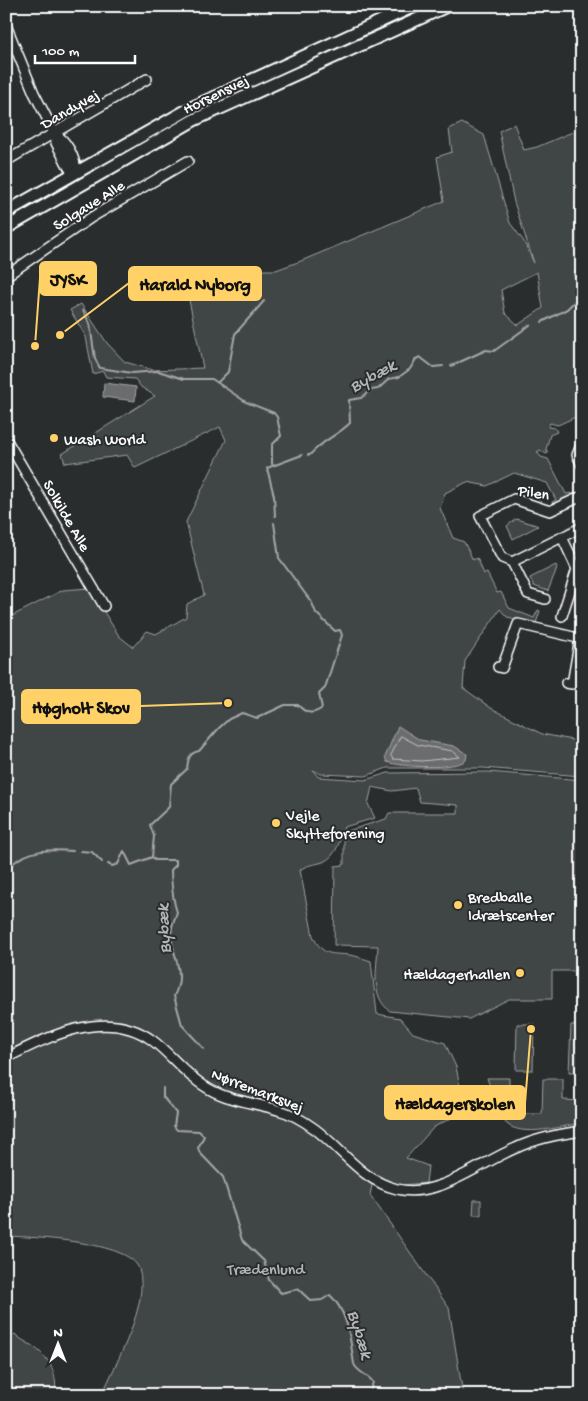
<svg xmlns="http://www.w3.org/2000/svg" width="588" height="1401" font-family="'Gochi Hand',sans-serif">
  <rect width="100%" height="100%" fill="#2a2d2e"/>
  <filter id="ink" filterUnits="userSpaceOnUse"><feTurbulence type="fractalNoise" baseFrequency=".02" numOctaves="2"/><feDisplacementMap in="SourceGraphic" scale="10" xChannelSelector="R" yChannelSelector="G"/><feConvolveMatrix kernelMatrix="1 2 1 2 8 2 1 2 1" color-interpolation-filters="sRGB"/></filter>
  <g filter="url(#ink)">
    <g fill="#414445" stroke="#a0a2a2" fill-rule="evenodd">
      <path d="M 462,123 L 484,135 L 510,223 L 523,240 L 534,263 L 514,202 L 499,131 L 514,124 L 524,150 L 537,147 L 582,128 L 582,414 L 558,425 L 550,423 L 548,427 L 555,428 L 557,432 L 550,435 L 546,449 L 548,453 L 546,454 L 540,450 L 537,452 L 541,457 L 548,459 L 566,494 L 571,493 L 573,495 L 553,505 L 552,502 L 556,500 L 547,483 L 514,473 L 487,486 L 467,482 L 445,493 L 440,508 L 453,538 L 464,542 L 473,560 L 477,558 L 484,574 L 487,573 L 497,593 L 501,592 L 509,608 L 534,618 L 538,610 L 540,611 L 536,623 L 507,617 L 500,609 L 465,661 L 463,688 L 491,708 L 542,734 L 582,742 L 582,776 L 483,768 L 387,768 L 366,776 L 321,774 L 313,770 L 318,777 L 365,780 L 388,773 L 489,772 L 582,780 L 582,949 L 580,971 L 552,971 L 552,999 L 509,999 L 469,1019 L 390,1011 C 370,997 377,968 378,946 L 334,945 L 335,866 L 344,865 L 344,832 L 386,819 L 389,813 L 458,813 L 458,805 L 420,802 L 416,788 L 392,791 L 372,787 L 368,804 L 375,818 L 344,827 C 340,840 337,856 323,862 C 314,865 308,864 300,870 L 313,936 C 323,957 331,953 350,955 C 357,956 364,959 371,961 L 377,1014 L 400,1018 L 413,1033 L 445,1043 L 456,1067 L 465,1111 L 434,1127 L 406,1158 L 428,1166 L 426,1183 L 400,1185 L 378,1179 L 311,1123 L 220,1090 L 204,1081 L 148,1032 L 122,1021 L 89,1023 L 6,1054 L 6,619 L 63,590 L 89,588 L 119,636 L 133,647 L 147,631 L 156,634 L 186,617 L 187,604 L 204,595 L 186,522 L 226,440 L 220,427 L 135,468 L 127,455 L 65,463 L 62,454 L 155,396 L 141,387 L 135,379 L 106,377 L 103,371 L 93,374 L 86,337 L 70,310 L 81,304 L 107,343 L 125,362 L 153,370 L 203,368 L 189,300 L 243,270 L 276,270 L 301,261 L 444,201 L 437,157 L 452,152 L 449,129 ZM 537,272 L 543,308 L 518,325 L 505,313 L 501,290 Z"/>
      <polygon points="516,519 536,525 538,526 513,539 507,526"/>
      <polygon points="556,565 557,568 548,591 534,586 530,578"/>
      <polygon points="517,1024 534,1024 533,1070 516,1070"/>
      <polygon points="571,1025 582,1025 582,1072 569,1072"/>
      <path d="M 100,1028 L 130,1032 L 151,1043 L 187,1076 L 286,1116 L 310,1130 L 372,1185 L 370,1195 L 449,1308 L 463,1395 L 102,1395 C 116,1362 150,1304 139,1269 C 130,1241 31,1237 6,1236 L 6,1062 C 37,1046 67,1035 100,1028 Z"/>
      <path d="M 487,1078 L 509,1078 L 509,1114 L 542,1114 L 543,1079 L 563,1079 L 563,1100 L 582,1101 L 582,1123 C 561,1126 514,1141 502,1118 C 496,1105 492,1091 487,1078 Z"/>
      <polygon points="474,1200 481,1200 481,1215 473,1215"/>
      <path d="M 15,1334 C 19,1339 25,1341 31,1345 C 49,1357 58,1372 55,1395 L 6,1395 L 6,1339 Z"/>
    </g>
    <g fill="#6a6c6d" stroke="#a6a7a7">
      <polygon points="104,383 136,387 135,401 103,397"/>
      <path d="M 398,726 L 420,740 L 454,746 L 467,754 L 466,760 C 454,770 402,767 387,762 L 385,757 Z"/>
    </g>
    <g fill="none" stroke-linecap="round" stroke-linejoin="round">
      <polygon stroke="#c3c4c5" stroke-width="1" points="401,736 418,745 453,751 460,757 422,761 393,759 391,756"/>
      <g stroke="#a6a7a7" stroke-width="2">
        <polyline points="582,265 574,274 577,280 580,281 582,276"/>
        <polyline points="83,310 90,324 95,359 100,368 132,373 158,371 184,379 212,379 246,402 274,413 277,417 281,436 272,445 272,464"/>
        <polyline points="542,322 567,309 576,300 582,300"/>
        <polyline points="451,366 486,350 494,351 530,325"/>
        <polyline points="218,382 228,372 235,334 264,301"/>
        <path d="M 308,455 L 310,455 C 321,441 337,436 350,423 L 349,400 L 361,398 L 371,390 L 378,389 L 389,379 L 399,377 L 410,369 L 416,359 L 420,357 L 433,367 L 443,366"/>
        <polyline points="275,516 274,496 267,468 302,455"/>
        <polyline points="81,851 92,852 102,862"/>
        <path d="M 6,861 L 12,864 C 30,849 50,849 73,851"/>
        <polyline points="108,864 112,866 118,864 124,851 131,865 152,857"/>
        <path d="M 204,1049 L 182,1025 L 174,996 C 188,969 168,953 172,927 C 173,922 176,916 177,912 C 173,901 171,882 171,870 L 176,865 L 176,860 L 155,860 L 152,857 L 154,836 L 150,825 L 169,807 L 171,784 L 187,769 C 188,759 189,753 199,751 L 219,728 L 229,719 L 242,713 L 257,718 L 285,705 L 298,705 C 306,714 313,715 322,708 L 319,694 L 325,688 L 342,635 L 340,630 L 335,631 L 316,613 L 312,603 L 279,558 L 274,523"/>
        <path d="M 163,1088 L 163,1097 L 176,1113 L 174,1126 L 177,1130 L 199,1131 L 204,1136 L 198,1148 L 200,1153 L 223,1177 L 242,1240 L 264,1261 L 269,1280 L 281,1293 L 298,1289 L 311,1301 L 322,1300 L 330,1295 C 349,1313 350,1340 354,1364 C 357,1372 367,1374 373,1382 L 369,1395"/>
      </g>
      <g stroke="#fff" stroke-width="12">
        <g id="minor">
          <path d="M 6,25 L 34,93 L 55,134 L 56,143 L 69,168 L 76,171 C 75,157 67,141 55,134"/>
          <polyline points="6,161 147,79"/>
          <polyline points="6,276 92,217 188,161"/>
          <polyline points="6,439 104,606"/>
          <polyline points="582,443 577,455 582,465"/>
          <polyline points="562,537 577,569 562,616"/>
          <polyline points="512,562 502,558 480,516 514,499 550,511 582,496"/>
          <polyline points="512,562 582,527"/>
          <polyline points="512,562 528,594 545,599"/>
          <polyline points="498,667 502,668 518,624 582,639"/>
          <polyline points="566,683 572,684 580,638"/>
          <path d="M 6,1058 C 49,1036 107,1007 152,1040 C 172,1055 187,1077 209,1089 C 230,1101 256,1103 278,1110 C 291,1113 304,1121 315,1129 C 342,1149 362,1181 397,1189 C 438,1199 479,1163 516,1148 C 537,1138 559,1134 582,1131"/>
        </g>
      </g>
      <g stroke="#fff" stroke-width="15">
        <g id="major">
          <polyline points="6,212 191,108 414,6"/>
          <polyline points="6,228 194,120 447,6"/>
        </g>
      </g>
      <use href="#minor" stroke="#2a2d2e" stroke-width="9"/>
      <use href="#major" stroke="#2a2d2e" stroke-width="11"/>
    </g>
  </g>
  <g fill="#ffd166" stroke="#2a2d2e" stroke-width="2">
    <circle cx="54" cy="438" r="5"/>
    <circle cx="276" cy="823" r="5"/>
    <circle cx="458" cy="905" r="5"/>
    <circle cx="520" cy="973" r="5"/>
  </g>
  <g text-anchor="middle" stroke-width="4" stroke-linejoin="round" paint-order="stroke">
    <g font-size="16" fill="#fff" stroke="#2a2d2e">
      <text transform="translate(215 93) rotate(-26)" y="6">Horsensvej</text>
      <text transform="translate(69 108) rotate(-30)" y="6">Dandyvej</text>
      <text transform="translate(88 204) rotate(-32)" y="6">Solgave Alle</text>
      <text transform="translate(534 491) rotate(10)" y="6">Pilen</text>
      <text transform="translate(68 515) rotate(60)" y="6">Solkilde Alle</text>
      <text transform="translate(258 1089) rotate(21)" y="6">Nørremarksvej</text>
    </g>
    <g font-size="16" fill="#fff" stroke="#2a2d2e" text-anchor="start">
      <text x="64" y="444">Wash World</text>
      <text x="286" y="820">Vejle<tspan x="286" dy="18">Skytteforening</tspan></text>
      <text x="468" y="902">Bredballe<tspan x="468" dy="18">Idrætscenter</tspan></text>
      <text x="510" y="979" text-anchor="end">Hældagerhallen</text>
    </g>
    <g font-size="16" fill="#b3b4b5" stroke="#2a2d2e">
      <text x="266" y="1274">Trædenlund</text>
    </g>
    <g font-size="18" font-style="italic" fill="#b4b6b6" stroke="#2a2d2e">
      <text transform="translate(372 375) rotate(-29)" y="6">Bybæk</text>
      <text transform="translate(163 929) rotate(-93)" y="6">Bybæk</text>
      <text transform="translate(361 1334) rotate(73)" y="6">Bybæk</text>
    </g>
  </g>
  <path fill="none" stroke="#ffd166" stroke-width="2" d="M35 346L40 278M60 335L129 283M228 703L140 706M531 1029L525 1103"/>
  <g fill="#ffd166" stroke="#2a2d2e" stroke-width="2">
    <circle cx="35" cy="346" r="5"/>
    <circle cx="60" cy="335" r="5"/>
    <circle cx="228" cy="703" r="5"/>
    <circle cx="531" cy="1029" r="5"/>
  </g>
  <g fill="#ffd166" stroke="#ffd166" stroke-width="2">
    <rect x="40" y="262" width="56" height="33" rx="5"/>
    <rect x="129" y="267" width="132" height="33" rx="5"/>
    <rect x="22" y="690" width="118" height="33" rx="5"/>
    <rect x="385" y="1086" width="140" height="33" rx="5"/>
  </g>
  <g font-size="18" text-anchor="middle" font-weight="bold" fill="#111">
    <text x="68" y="285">JYSK</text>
    <text x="195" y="290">Harald Nyborg</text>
    <text x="81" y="713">Høgholt Skov</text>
    <text x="455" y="1109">Hældagerskolen</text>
  </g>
  <rect width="588" height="1401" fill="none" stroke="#2a2d2e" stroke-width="25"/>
  <rect x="12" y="12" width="563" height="1376" fill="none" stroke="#fff" stroke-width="2" filter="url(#ink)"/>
  <g transform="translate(58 1344)" stroke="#2a2d2e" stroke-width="4" paint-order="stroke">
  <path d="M0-4L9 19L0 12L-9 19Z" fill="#ffffff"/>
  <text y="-8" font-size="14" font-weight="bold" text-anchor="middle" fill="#ffffff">N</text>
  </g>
  <path d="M35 55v8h100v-8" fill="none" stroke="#ffffff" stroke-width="2.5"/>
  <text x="42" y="55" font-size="15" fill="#ffffff" stroke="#2a2d2e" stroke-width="4" paint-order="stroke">100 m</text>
</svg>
